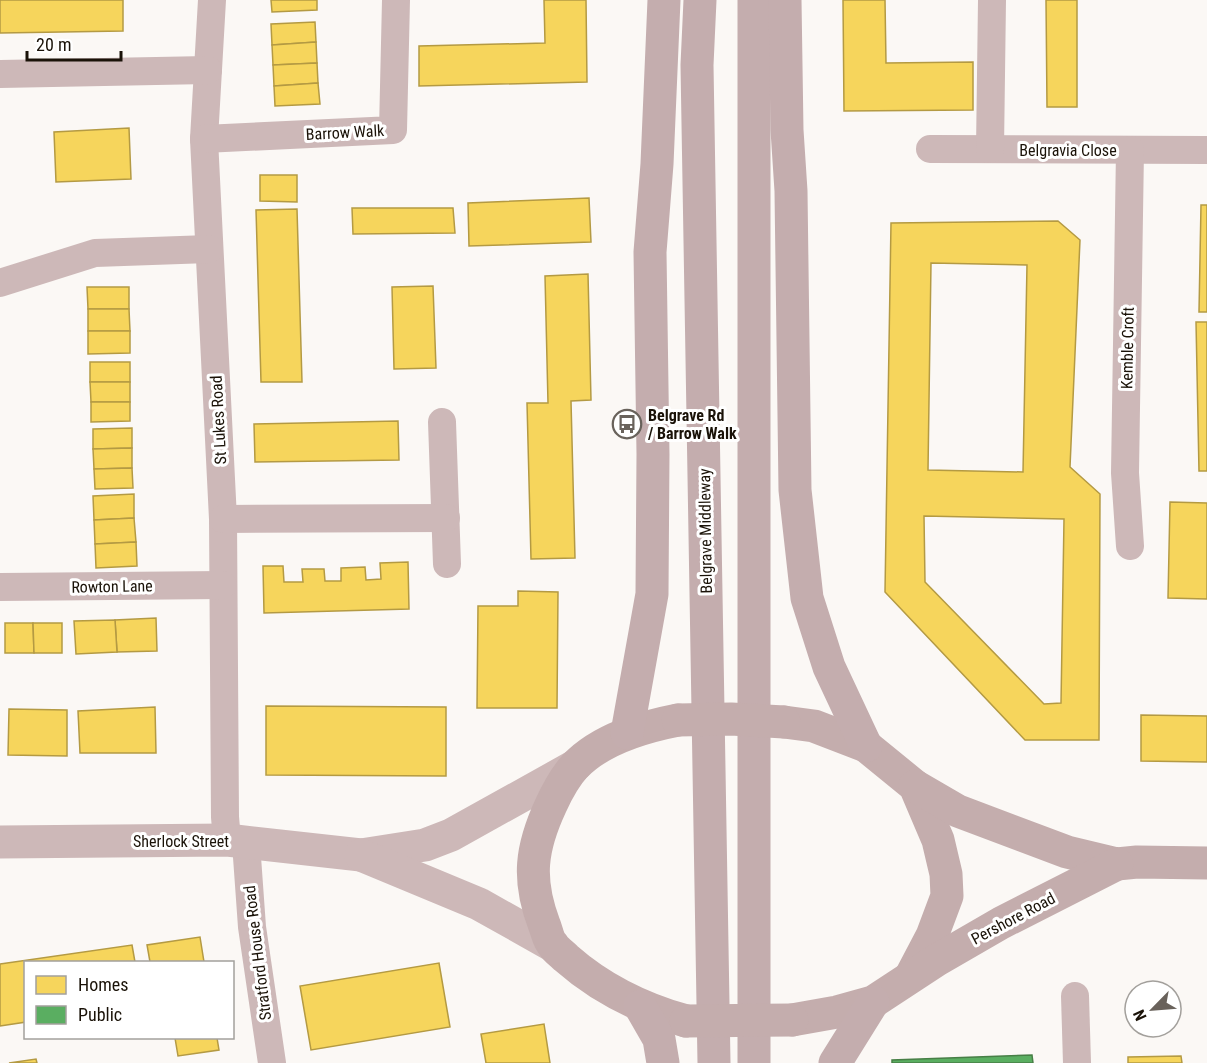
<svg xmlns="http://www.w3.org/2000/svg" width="1207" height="1063" font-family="'Roboto Condensed',sans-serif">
  <rect width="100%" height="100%" fill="#fbf8f5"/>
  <g fill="#f6d55c" stroke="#b49a43" stroke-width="1.5" fill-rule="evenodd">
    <polygon points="0,0 123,0 123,31 0,33"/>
    <polygon points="271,0 317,0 317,10 272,12"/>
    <polygon points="544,0 586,0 587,82 419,86 419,46 545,43"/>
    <polygon points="843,0 885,0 886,63 973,62 973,110 844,111"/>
    <polygon points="1046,0 1077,0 1077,107 1047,107"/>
    <polygon points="315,22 316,42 272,45 271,24"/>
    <polygon points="316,42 317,63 273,65 272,45"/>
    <polygon points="317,63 318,83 274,86 273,65"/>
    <polygon points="318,83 320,104 275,106 274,86"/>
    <polygon points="129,128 131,179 56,182 54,132"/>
    <polygon points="260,175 297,175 297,202 260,201"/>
    <polygon points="589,198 591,242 469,246 468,203"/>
    <polygon points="1201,205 1207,205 1207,312 1199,312"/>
    <polygon points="352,208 453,208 455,233 353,234"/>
    <polygon points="297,209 302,382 261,382 256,210"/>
    <path d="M 1058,221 L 1080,240 L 1070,467 L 1100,494 L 1099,740 L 1025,740 L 885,592 L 891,223 ZM 931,263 L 1027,265 L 1023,472 L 928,470 ZM 924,516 L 1064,519 L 1061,703 L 1044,704 L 925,582 Z"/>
    <polygon points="588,274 591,400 571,401 575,558 531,559 527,403 548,403 545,276"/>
    <polygon points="433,286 436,368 394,369 392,287"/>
    <polygon points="87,287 129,287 129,309 88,309"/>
    <polygon points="88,309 129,309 130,331 88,331"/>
    <polygon points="1196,322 1207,322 1207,471 1199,471"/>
    <polygon points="88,331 130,331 130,353 88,354"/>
    <rect x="90" y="362" width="40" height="20"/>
    <polygon points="90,382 130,382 130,402 91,402"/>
    <polygon points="91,402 130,402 130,421 91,422"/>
    <polygon points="398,421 399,460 255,462 254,424"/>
    <polygon points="132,428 132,448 93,449 93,429"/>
    <polygon points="132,448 132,468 94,469 93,449"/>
    <polygon points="132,468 133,488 95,489 94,469"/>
    <polygon points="134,494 134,518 94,520 93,496"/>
    <polygon points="1170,502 1207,503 1207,599 1168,598"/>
    <polygon points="134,518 136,542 95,544 94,520"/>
    <polygon points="136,542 137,566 96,568 95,544"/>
    <polygon points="408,562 409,609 264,613 263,566 283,566 284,582 303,582 302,569 324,569 325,581 341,581 341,568 365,567 366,580 381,579 380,563"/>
    <polygon points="518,591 558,592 557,708 477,708 478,606 518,606"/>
    <polygon points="156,618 157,651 117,652 115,620"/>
    <polygon points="115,620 117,652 76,654 74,621"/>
    <polygon points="5,623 33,623 34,653 5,653"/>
    <polygon points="33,623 62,623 62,653 34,653"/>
    <polygon points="266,706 446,707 446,776 266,775"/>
    <polygon points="155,707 156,753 80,753 78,711"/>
    <polygon points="9,709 67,710 67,756 8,755"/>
    <polygon points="1141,715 1207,716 1207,762 1141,761"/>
    <polygon points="200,937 204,962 150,962 147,945"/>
    <polygon points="132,945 135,962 26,962 26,1022 0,1026 0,964"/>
    <polygon points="439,963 450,1027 311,1050 300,986"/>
    <polygon points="544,1024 550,1063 486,1063 481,1034"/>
    <polygon points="175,1038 217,1038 219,1050 178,1056"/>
    <polygon points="1181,1056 1182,1063 1128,1063 1128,1057"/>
    <polygon points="36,1059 37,1063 9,1063"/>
  </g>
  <polygon fill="#5aae61" stroke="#477f46" stroke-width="1.5" points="1032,1055 1033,1063 892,1063 892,1060"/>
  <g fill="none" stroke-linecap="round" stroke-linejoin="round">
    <g stroke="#cdb8b8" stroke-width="28">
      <polyline points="212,0 204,139 223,519 225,817 227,840"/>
      <polyline points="0,74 208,70"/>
      <polyline points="204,139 393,130 396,0"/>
      <polyline points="930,149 1207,150"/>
      <polyline points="990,149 992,0"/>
      <polyline points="0,283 95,253 209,249"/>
      <polyline points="442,422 447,564"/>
      <polyline points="223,519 446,518"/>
      <polyline points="1130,546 1125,473 1130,150"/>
      <polyline points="0,587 223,585"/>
      <polyline points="246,843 252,927 272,1063"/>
      <polyline points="1075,996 1077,1063"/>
    </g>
    <g stroke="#cdb8b8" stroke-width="33">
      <polyline points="0,842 227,840 361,855 425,845 451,835 575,766"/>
      <polyline points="361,855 479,904 552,945"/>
    </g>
    <g stroke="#c4adad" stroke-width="33">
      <path d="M 678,720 C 642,727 601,739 575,766 C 565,777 557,792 551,805 C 531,848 527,879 544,924 C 547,931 548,940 553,945 C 556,950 562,954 566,958 C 600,988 643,1009 686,1021"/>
      <polyline points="784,722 814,726 866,746 915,786 938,840 946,874 947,896 932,936 911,976"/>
      <polyline points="915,786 958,811 1067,852 1117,864 1137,862 1207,863"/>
      <polyline points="792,1020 837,1012 873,1002 937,960 1001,923 1117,864"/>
    </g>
    <g stroke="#c4adae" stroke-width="33">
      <polyline points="700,0 697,65 714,1063"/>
      <polyline points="754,0 754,1063"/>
      <polyline points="785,0 787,130 791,191 795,490 807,598 829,667 866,746"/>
      <polyline points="627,733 652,594 653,454 650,252 657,164 664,0"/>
      <polyline points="640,1006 659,1039 663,1063"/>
      <polyline points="835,1063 873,1002"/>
    </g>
    <g stroke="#c4adad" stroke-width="33">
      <polyline points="678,720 731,719 784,722"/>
      <polyline points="686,1021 792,1020"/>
    </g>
  </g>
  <defs>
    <g id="bus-ring" transform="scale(1.5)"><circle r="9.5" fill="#fff" stroke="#69625b" stroke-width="1.5"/><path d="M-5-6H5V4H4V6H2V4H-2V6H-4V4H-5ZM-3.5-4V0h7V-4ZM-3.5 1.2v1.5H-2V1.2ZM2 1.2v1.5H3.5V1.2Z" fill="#69625b"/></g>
  </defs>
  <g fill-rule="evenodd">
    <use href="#bus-ring" x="627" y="424"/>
  </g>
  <g text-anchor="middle" stroke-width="6" stroke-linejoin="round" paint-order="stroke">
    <g font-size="16" fill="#1a1208" stroke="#fff">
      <text transform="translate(345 132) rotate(-3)" y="6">Barrow Walk</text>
      <text x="1068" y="156">Belgravia Close</text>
      <text transform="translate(1127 348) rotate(-89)" y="6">Kemble Croft</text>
      <text transform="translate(218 420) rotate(-93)" y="6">St Lukes Road</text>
      <text transform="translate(705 531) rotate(-91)" y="6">Belgrave Middleway</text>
      <text transform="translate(112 586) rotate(-1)" y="6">Rowton Lane</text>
      <text x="181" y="847">Sherlock Street</text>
      <text transform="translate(1013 918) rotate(-28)" y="6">Pershore Road</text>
      <text transform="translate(257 953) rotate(-97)" y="6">Stratford House Road</text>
    </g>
    <g font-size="16" font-weight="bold" fill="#1a1208" stroke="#fff" text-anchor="start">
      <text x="648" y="421">Belgrave Rd<tspan x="648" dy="18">/ Barrow Walk</tspan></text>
    </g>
  </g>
  <rect x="24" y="961" width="210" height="78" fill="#ffffff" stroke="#a3a09c" stroke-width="1.5"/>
  <rect x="36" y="976" width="30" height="18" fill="#f6d55c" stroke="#a3a09c" stroke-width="1.5"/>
  <text x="78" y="991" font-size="18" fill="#1a1208">Homes</text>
  <rect x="36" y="1006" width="30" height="18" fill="#5aae61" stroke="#a3a09c" stroke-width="1.5"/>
  <text x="78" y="1021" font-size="18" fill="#1a1208">Public</text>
  <g transform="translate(1153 1009) rotate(245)"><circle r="28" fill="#ffffff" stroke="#a3a09c" stroke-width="1.5"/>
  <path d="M0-4.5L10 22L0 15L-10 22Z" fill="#69625b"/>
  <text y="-9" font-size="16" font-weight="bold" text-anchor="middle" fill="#1a1208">N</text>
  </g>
  <path d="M27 51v9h94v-9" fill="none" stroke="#1a1208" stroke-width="3"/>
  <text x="36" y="51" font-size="18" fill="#1a1208" stroke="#ffffff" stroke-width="4.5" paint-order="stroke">20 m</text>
</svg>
